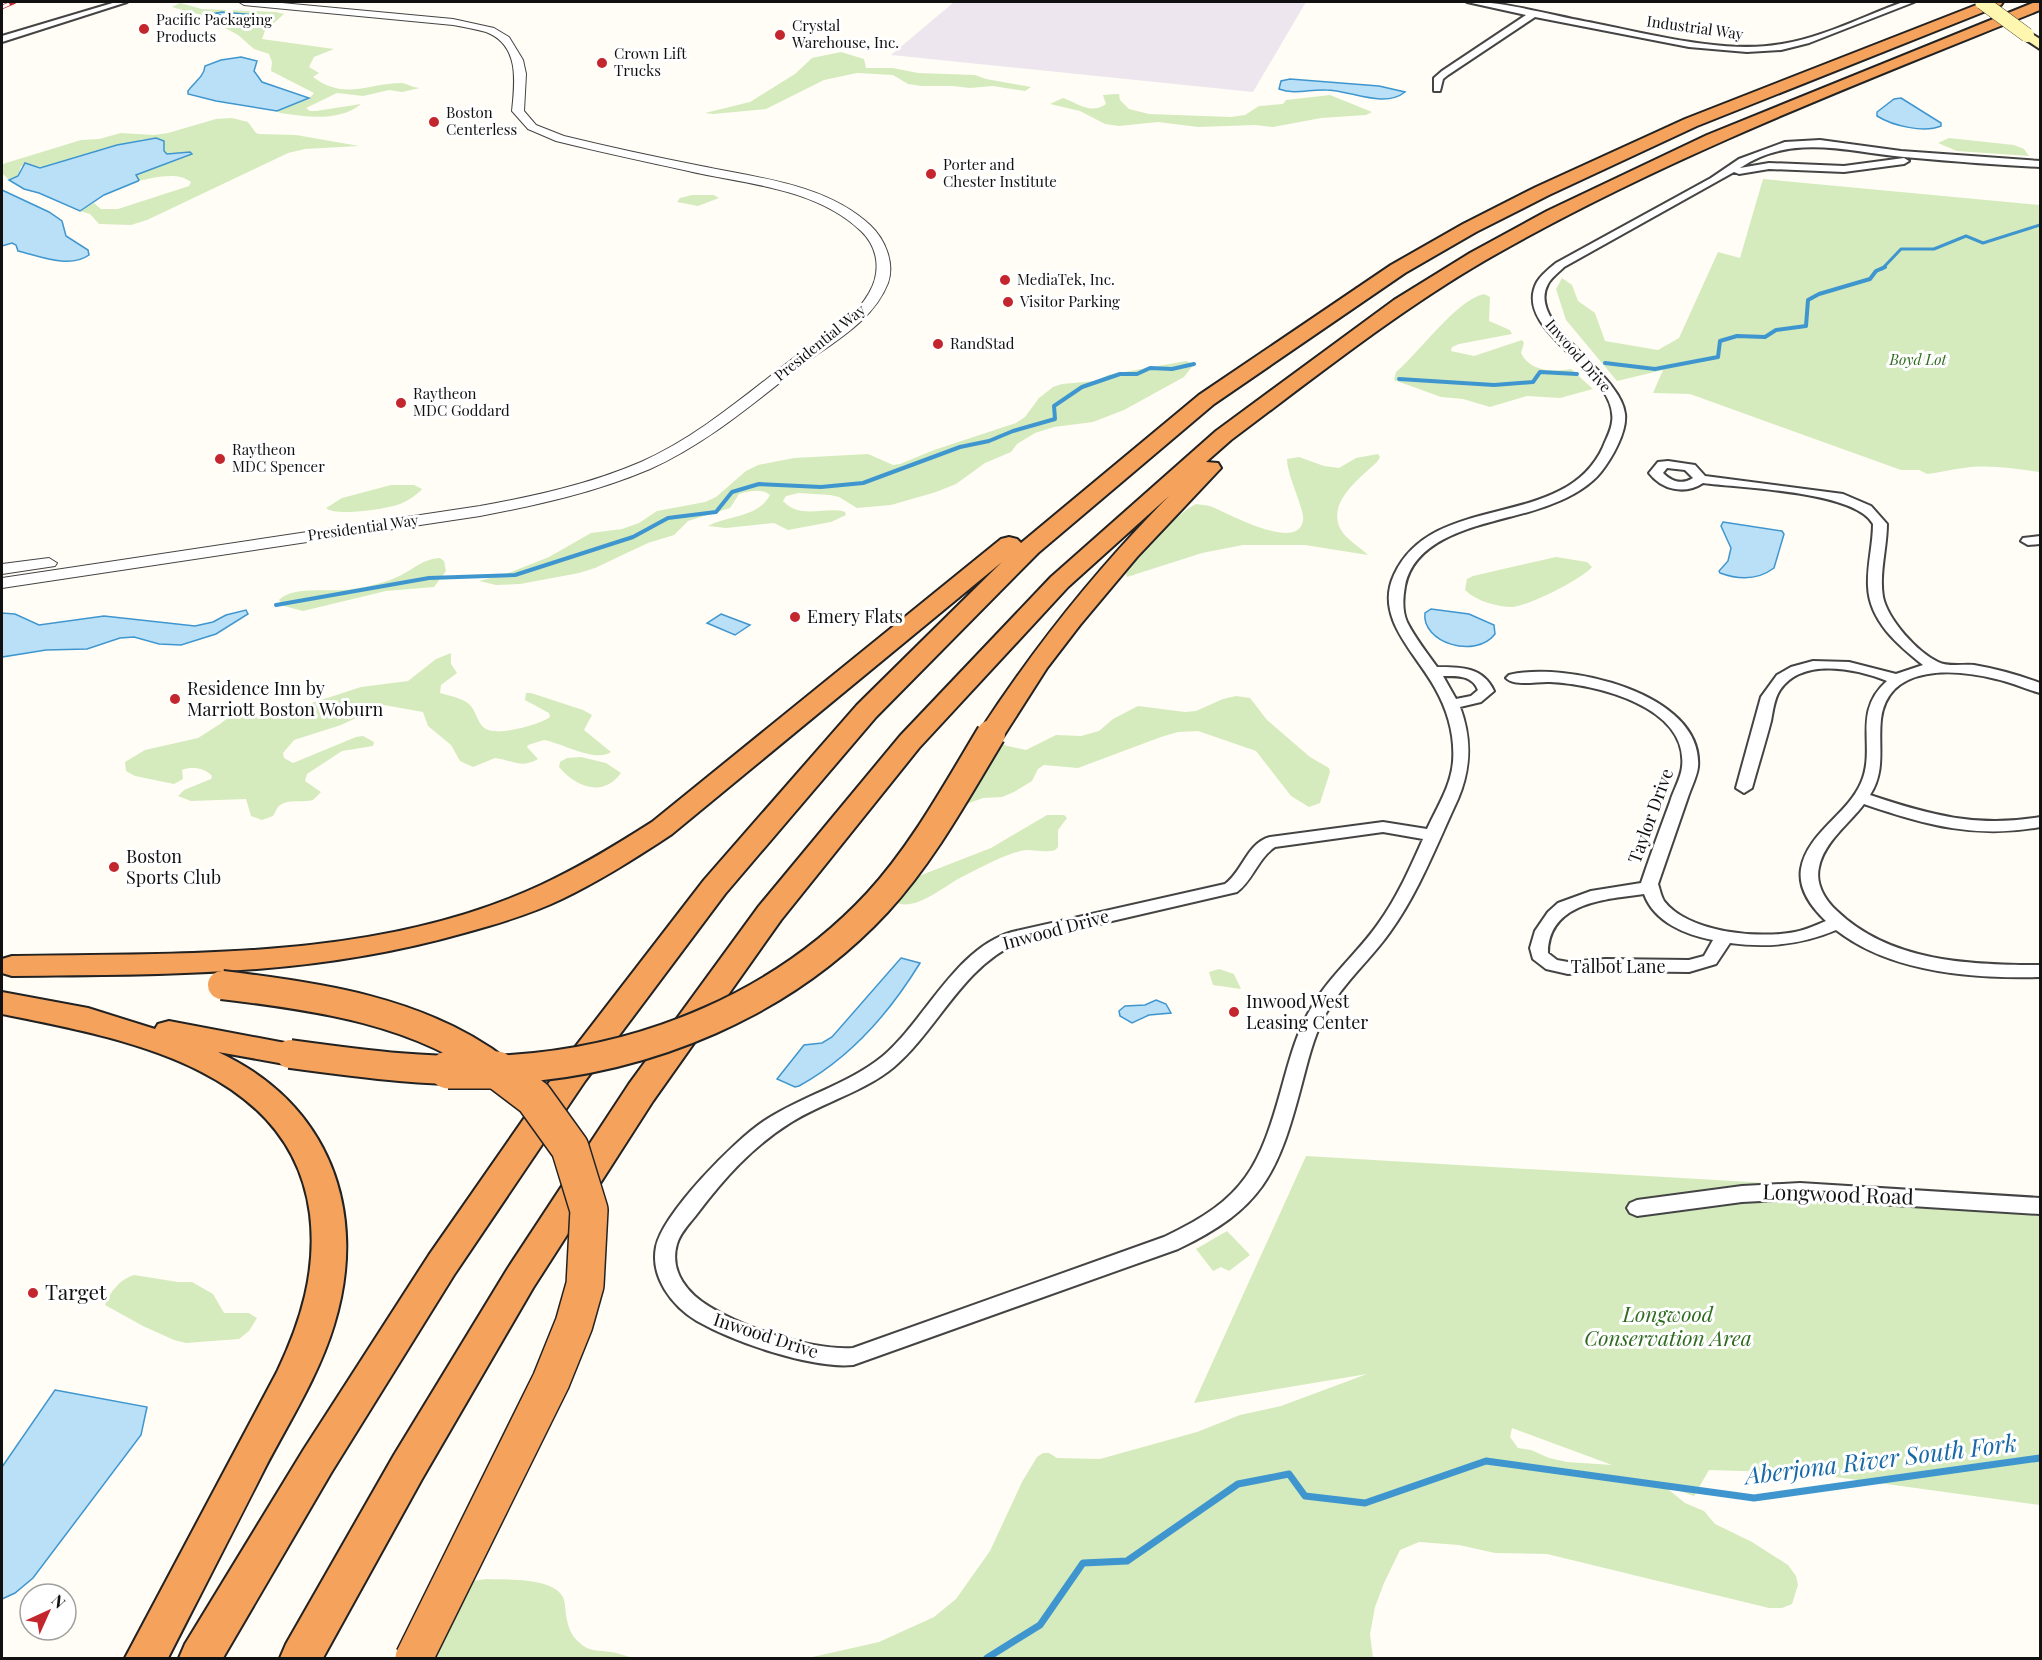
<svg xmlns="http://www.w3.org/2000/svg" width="2042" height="1660" font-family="'Playfair Display',serif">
  <rect width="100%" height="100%" fill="#fffdf5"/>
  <polygon fill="#eee6ef" points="954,2 1306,2 1253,92 891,55"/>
  <g fill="#d5ebbd" fill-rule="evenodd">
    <path d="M 180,3 L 202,9 L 276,12 L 284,14 L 265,31 L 262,39 L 334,49 L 314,57 L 309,67 L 319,73 L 313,77 C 345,101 368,83 402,83 C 408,84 414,88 420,88 L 402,92 L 389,90 L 363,96 L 337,93 L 306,108 L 310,111 L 316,111 L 361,104 C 339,122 307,117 280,113 L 277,111 L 309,99 L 314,93 L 271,71 L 272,62 L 269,54 L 254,49 L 238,35 L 201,15 L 172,7 Z"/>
    <polygon points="841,52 864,59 866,68 893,68 918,73 975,75 986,79 1031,87 1025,91 993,86 970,88 953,86 921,86 908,84 893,75 857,73 824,80 766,109 713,114 705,113 750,102 795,74 812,58"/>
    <path d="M 1116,94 L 1119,94 L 1120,100 L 1129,109 L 1149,114 L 1231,117 L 1245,115 L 1259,106 L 1283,104 L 1286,100 L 1330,95 L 1372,112 L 1366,115 L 1321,118 L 1273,127 L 1255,125 L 1198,127 L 1158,122 L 1119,126 L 1105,124 L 1080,111 L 1050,104 L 1063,98 C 1077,103 1091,115 1106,104 L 1103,95 Z"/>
    <path d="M 232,118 L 248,122 L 256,133 L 259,134 L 296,135 L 359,146 L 305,149 L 288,153 L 147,220 L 131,225 L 99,224 L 90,214 L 80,211 L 94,203 L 101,209 L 118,209 L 189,186 L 191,182 C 177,171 154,178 138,181 L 136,175 L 186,157 L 190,152 L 167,154 L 164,151 L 164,144 L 144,139 L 44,167 L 21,166 L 18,176 L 9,180 L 2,173 L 2,165 L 6,163 L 81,140 L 99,139 L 121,133 L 154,135 L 168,133 L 216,119 Z"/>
    <polygon points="1949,138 2014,145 2024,149 2029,156 1957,151 1938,143"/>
    <path d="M 1763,179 L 2040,205 L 2040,472 C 2015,469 1990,464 1964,468 C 1952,469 1939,473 1927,474 L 1919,470 L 1901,470 L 1690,394 L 1653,393 L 1663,370 L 1617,381 L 1566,320 L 1556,289 L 1562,278 L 1572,285 L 1578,301 L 1595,313 L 1605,341 L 1658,350 L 1679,338 L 1718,252 L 1740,258 Z"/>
    <polygon points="692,195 714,195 719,198 698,206 677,202 680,198"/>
    <path d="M 1484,294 L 1490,297 L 1489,321 L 1510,330 L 1512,334 L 1459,344 L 1452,347 L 1451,351 L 1474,356 L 1522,340 L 1524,343 L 1521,353 C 1530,372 1554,372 1571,369 L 1593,389 L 1560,398 L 1527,396 L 1490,407 L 1463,399 L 1441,397 L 1394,380 L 1396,372 C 1420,352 1455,301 1484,294 Z"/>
    <path d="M 1186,361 L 1194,364 L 1184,377 L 1124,410 L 1093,422 L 1054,427 L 1035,433 L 1017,444 L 1011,452 L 985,463 L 956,484 L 936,492 L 891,505 L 857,508 L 839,497 L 830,495 L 799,493 L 786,496 L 783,501 C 800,520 826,506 845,512 L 846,515 L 831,522 L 788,530 L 774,523 L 726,528 L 708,526 C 728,515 758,518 770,495 C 763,488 748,491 739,494 L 730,508 L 688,521 L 674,535 L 648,543 L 595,568 L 579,573 L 520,584 L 496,585 L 479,581 L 506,574 L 549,557 L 591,533 L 622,529 L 639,523 L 657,511 L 705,502 L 716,497 L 746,471 L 758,465 L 794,458 L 868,454 L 893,465 L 900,464 L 934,450 L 1016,423 L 1025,417 L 1039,398 L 1053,387 L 1062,384 L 1096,381 L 1108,375 Z"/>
    <path d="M 1378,454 L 1380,457 L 1377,462 C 1359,479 1323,505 1343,533 C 1350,542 1360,547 1368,555 L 1305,545 L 1243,545 L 1202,553 L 1127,577 L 1126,574 C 1137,554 1176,514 1196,504 C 1200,505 1206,505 1210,506 C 1224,511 1297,553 1303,521 C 1305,509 1287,476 1287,459 L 1299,457 L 1324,466 L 1339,468 L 1356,458 Z"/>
    <path d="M 391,485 L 414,485 L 422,489 C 418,494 406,502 400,504 C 387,509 335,517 326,508 L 342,498 Z"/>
    <path d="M 1556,557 L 1587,562 L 1592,567 C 1582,579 1528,606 1513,607 C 1497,607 1476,601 1465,590 L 1467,579 L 1473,576 Z"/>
    <path d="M 440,558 L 444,561 L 446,571 L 434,587 L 386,591 L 303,611 L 284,606 L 279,600 C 293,585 333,593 352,589 C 366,587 384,583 397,577 C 413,570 422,559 440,558 Z"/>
    <path d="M 451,653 L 451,664 L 457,673 L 441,685 L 440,693 C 450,696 464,698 471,706 C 476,712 478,725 486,729 C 498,736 539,725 550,717 L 549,713 L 525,700 L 526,693 L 531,693 L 583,710 L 592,715 L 584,730 L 611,752 C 595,763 562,743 544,740 L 528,745 L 527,747 L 538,759 C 521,769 512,760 495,758 L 473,767 L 460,761 L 451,745 L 428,726 L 423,712 L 384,705 L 341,725 L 294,740 L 283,753 L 284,758 L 293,763 L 356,737 L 363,736 L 374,742 L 373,746 L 342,751 L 307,774 L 305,781 L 321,792 L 313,800 C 303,803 286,798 278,807 C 276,810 275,813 273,816 L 262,820 L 251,816 L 246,799 L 191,801 L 178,796 L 184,790 L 211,779 L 212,776 C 205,768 192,766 182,770 L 183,779 L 174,784 L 135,776 L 126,771 L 125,762 L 145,750 L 198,738 L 220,724 L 229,717 L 230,712 L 238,708 L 270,715 L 278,714 L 361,687 L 408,681 L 436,659 Z"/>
    <polygon points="1236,696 1250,698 1267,720 1310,757 1329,768 1330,772 1320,803 1309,807 1291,796 1256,751 1198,731 1178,732 1161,737 1078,768 1044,765 1038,769 1032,781 1014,792 1002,797 983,798 964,805 999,744 1026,750 1056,735 1081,736 1099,731 1113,719 1138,706 1185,712 1196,711 1223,699"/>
    <path d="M 581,757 L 606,763 L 621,773 C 603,798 576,787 559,767 L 560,762 L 567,758 Z"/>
    <path d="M 1047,815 L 1064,815 L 1067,818 L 1058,830 L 1058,847 L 1055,850 C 1045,853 1036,850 1027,850 C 1008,852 976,870 958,879 C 942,888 914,912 895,902 L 906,881 L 991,848 Z"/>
    <polygon points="1219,969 1234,974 1241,989 1213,985 1209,972"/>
    <path d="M 1306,1156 L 2040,1199 L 2040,1505 L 1806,1473 L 1709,1470 L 1694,1496 L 1663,1485 L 1685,1503 L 1704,1511 L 1715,1524 L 1752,1542 L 1788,1565 L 1796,1576 L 1798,1585 L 1792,1604 L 1782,1608 L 1769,1608 L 1547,1554 L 1495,1553 L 1459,1545 L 1419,1542 L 1400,1550 L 1384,1583 L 1375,1607 L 1370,1634 L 1373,1658 L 808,1658 L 879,1642 L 934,1617 L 956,1599 L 990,1551 L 1022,1482 L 1037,1457 L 1043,1453 L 1049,1453 L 1057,1458 L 1100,1459 L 1197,1432 L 1240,1415 L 1281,1406 L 1367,1374 L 1194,1403 ZM 1512,1428 L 1612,1465 L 1567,1462 L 1549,1458 L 1531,1450 L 1518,1448 L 1510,1437 Z"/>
    <polygon points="1227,1231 1250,1255 1229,1271 1221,1267 1213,1271 1196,1249"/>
    <path d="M 134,1275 L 178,1282 L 192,1282 L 213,1294 L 224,1313 L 249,1313 L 257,1318 L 249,1331 L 239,1339 L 186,1343 L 174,1340 L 143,1326 L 105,1305 C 110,1292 120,1279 134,1275 Z"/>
    <path d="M 487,1579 C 507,1580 564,1576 565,1605 C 566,1618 568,1634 580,1643 C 589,1652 599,1650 611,1652 C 618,1653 626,1656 633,1658 L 398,1658 L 462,1582 Z"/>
  </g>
  <g fill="#b9e0f7" stroke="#3f96cf" stroke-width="1.5">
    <polygon points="222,12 268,16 240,25 216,13"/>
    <path d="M 241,57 L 257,61 L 254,71 L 262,82 L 309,98 L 277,111 L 216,101 L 188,94 L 188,91 C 194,82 204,77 205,66 L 221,60 Z"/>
    <path d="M 1290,79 L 1379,86 L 1405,92 C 1384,109 1350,90 1326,90 C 1310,89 1295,95 1279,89 L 1281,81 Z"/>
    <path d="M 1901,98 L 1941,123 L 1941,126 C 1924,133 1893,126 1877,116 L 1877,112 L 1894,99 Z"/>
    <polygon points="156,138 164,141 164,151 167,154 190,152 192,154 136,175 139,180 138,181 104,195 80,211 39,193 24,189 9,180 18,176 25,163 40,168 117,145"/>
    <path d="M 2,190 L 49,212 L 62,221 L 66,236 L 88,250 L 89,255 C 70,269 39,256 18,251 L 16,245 L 12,243 L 2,246 Z"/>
    <path d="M 1723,522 L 1782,531 L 1784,534 L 1774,568 C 1758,580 1739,580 1720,573 L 1719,571 L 1728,561 L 1731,548 L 1721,526 Z"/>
    <path d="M 1431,609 L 1469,614 L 1494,625 L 1495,634 C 1475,660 1421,642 1425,613 Z"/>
    <polygon points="246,610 248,614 216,634 181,645 159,644 134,637 120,638 87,649 46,650 2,657 2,613 15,614 39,625 104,616 195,626 213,622 226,615"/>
    <polygon points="721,614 750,625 735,635 707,623"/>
    <path d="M 901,958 L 920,963 C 890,1012 850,1058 799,1086 L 795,1087 L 777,1079 L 804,1045 L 822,1043 L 832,1037 Z"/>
    <polygon points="1156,1000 1166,1004 1171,1013 1149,1015 1132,1023 1120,1016 1119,1011 1125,1006 1145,1005"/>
    <polygon points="55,1390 147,1407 141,1435 33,1578 15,1593 2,1599 2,1467"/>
  </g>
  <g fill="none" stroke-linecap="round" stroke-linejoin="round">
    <polyline stroke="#3f96cf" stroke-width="3" points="1882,269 1901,249 1934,249 1966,236 1983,243 2040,225"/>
    <g stroke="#3f96cf" stroke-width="4">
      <polyline points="1605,363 1655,369 1718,357 1720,341 1737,336 1765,337 1776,330 1806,326 1808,300 1819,294 1870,279 1876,271 1885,267"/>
      <polyline points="1399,379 1494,385 1533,382 1540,372 1577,374"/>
      <polyline points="276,605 429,578 515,575 633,537 668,518 716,512 732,492 759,484 821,487 863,483 960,447 989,441 1013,431 1055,419 1054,406 1082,387 1120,374 1137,374 1150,368 1172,369 1194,364"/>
    </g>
    <polyline stroke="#3f96cf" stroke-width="7" points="987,1658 1040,1625 1083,1563 1127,1561 1238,1484 1289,1474 1305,1496 1365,1503 1486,1461 1754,1498 2040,1458"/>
    <g stroke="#444" stroke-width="4">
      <g id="minor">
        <polygon points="116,2 127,2 2,42 2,36"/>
        <path d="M 1467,2 C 1496,0 1552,15 1583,21 C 1643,32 1722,55 1782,44 C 1824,37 1864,16 1903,2 L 1914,2 L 1809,43 L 1781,50 L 1747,52 L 1689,47 L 1535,17 L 1448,75 L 1443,79 L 1440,91 L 1434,91 L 1434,78 L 1442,71 L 1526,15 Z"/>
        <path d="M 1820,140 L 1901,151 L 2040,161 L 2040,167 C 1995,165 1949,161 1904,157 C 1848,152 1791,133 1740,168 L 1769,163 L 1844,166 L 1904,158 L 1909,161 L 1904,164 L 1844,172 L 1769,169 L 1739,174 L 1734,172 L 1564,267 C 1559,272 1551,278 1548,284 C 1525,325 1621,372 1625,414 C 1627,432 1612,458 1601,472 C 1589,487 1570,497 1552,504 C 1507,523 1417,526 1405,586 C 1403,597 1402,611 1407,622 C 1415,638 1427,653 1437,667 C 1461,667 1483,667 1494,691 L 1481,702 L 1460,707 C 1472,739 1471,768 1458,799 C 1437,844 1419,892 1390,932 C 1371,959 1345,981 1328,1010 C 1314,1033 1308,1061 1301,1087 C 1278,1174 1262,1209 1178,1249 L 853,1365 C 811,1369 734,1342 697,1321 C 672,1306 650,1277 656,1247 C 663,1213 735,1140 764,1121 C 802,1096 849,1084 883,1056 C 926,1019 956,948 1012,932 L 1225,884 C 1243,871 1247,843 1270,837 L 1383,822 L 1427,829 C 1437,807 1451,786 1453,762 C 1455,736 1448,711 1435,688 C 1416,653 1374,618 1394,575 C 1433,490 1564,532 1603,447 C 1606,439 1611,431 1612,422 C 1620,372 1510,332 1537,282 C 1541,275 1550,268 1556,263 L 1711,178 L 1739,159 L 1785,142 ZM 1443,676 C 1457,676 1472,675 1478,690 L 1471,696 L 1456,699 ZM 1383,832 L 1423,839 C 1410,868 1397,898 1378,924 C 1357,954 1328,977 1310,1010 C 1297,1032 1290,1058 1283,1083 C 1260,1167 1246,1199 1164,1237 L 853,1348 C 813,1351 744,1328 710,1307 C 688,1294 669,1272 677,1244 C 680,1233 690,1223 697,1214 C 724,1178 752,1147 790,1123 C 823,1102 864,1092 894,1067 C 938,1029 962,968 1017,943 L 1237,892 C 1253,880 1258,858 1275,847 Z"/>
        <path d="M 1668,461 L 1695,465 L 1705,476 L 1843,494 L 1871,506 L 1887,524 C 1887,548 1879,573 1883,597 C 1888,620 1917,652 1938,662 C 1947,667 1964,664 1974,665 C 1997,669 2019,675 2040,683 L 2040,693 C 2025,689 2011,682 1996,679 C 1956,669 1888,663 1881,719 C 1878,747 1886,770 1870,795 C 1930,815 1977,828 2040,817 L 2040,827 C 1976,839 1925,825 1864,804 C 1849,824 1824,842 1819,867 C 1815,884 1825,900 1837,911 C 1890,962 1970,965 2040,965 L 2040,977 C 1974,979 1891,973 1836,930 C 1801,945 1767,948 1730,943 L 1716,964 L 1689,972 L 1605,971 L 1568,974 L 1546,969 L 1533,959 L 1530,948 L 1535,931 L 1548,912 L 1558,903 L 1591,891 L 1641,883 C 1650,856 1660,829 1670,802 C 1673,791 1681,778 1682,767 C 1689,706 1595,684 1550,682 C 1539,681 1514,687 1506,678 L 1509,675 C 1563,661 1704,692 1698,767 C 1697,776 1691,788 1688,797 C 1678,826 1668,855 1658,884 C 1660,890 1661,896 1664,901 C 1689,933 1759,939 1795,932 C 1806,930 1816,925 1826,921 C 1812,908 1798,889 1801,869 C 1807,833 1847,815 1861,783 C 1877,747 1851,713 1887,681 C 1856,669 1803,657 1780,690 C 1774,699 1773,711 1771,721 C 1765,744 1758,766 1752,788 L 1744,793 L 1736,788 L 1761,697 L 1777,675 L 1791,667 L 1813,661 L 1849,662 L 1896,674 L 1923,665 C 1898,645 1869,621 1868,586 C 1867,565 1873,545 1873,524 C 1855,491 1740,488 1703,483 C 1685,495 1662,490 1649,473 L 1658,462 ZM 1667,468 L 1685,470 L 1693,478 C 1682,485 1672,482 1663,473 ZM 1644,894 C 1654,922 1686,935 1713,940 L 1704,956 L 1689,960 L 1605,959 L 1568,962 L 1557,960 L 1548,953 C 1548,902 1607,899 1644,894 Z"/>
        <polygon points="2040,536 2040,544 2028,545 2021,541 2023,538"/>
        <polygon points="1800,1183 2040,1198 2040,1214 1800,1199 1742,1202 1637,1216 1630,1213 1627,1208 1630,1203 1637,1200 1742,1186"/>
      </g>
    </g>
    <g stroke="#444" stroke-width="2">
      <g id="tertiary">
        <path d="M 239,2 L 271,2 L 453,19 L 494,28 L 509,37 L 523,60 L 526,74 L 524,111 L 536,125 L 564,136 C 609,147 655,157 701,166 C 758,178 826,184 870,225 C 885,239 895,263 888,283 C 873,322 831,343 800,367 C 752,404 706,444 650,469 C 596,492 538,505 480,516 L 2,588 L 2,578 L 480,506 C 535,496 590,484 641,462 C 697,437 743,397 791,360 C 817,340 852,323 869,293 C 881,273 879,248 861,231 C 819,191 756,185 702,174 C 653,163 604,153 556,141 L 528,129 L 512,111 C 515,82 520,45 486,32 C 476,29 464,27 453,25 L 244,5 Z"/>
        <polygon points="49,558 57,563 55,566 2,574 2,564"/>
      </g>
    </g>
    <g stroke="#333" stroke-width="4">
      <polygon id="secondary" points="2027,31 2040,39 2040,49 2023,38 2021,35"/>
    </g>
    <g stroke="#222" stroke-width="4">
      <g id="motorway">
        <path d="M 1984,2 L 2003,2 L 2001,5 L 1697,126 L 1549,195 L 1476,232 L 1405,273 L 1214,404 L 1038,553 L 876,717 L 725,894 L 585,1081 L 454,1275 L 331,1473 L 223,1658 L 179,1658 L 185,1644 L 304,1449 L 429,1255 L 562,1064 L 704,880 L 857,705 L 1002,562 L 672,834 C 636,858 601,880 562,899 C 531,914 497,924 464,933 C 310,977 169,974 12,976 L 2,973 L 2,959 L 12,956 C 187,953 378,961 541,885 C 580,867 616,845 652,822 L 1001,539 L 1009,537 L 1017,539 L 1021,543 L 1199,395 L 1391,265 L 1463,224 L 1536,187 L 1685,119 Z"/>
        <path d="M 2035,2 L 2040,2 L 2040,10 C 1852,86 1661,159 1484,261 C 1395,313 1314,378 1231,440 L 1206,462 L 1218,463 L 1221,468 L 1137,557 L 1080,625 L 1047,668 L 1001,740 L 991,742 L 981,740 L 978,734 C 1035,646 1095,571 1169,496 L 1068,587 L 919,748 L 781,920 L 653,1101 L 533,1288 L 422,1479 L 323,1658 L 280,1658 L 286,1644 L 394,1455 L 508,1268 L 629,1084 L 759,906 L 900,736 L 1051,577 L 1216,431 L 1394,300 L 1470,253 L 1547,211 L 1707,135 Z"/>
        <path d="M 2,992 L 88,1008 L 155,1029 L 158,1024 L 169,1021 L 301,1046 L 306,1054 L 301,1062 L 290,1065 L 218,1052 C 329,1103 369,1211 334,1325 C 319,1375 289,1422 265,1468 C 233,1532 200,1595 168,1658 L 125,1658 L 277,1372 C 301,1322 317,1270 310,1214 C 291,1067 121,1038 2,1014 Z"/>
      </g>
    </g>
    <use href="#minor" fill="#fff" fill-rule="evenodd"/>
    <use href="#tertiary" fill="#fff" fill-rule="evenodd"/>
    <use href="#secondary" fill="#fff6b0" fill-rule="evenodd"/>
    <use href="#motorway" fill="#f5a25d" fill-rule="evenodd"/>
    <g stroke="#c4262e" stroke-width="4.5">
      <polyline id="rail" points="2,7 14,2"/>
    </g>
    <use href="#rail" stroke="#fff" stroke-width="3" stroke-dasharray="8" stroke-linecap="butt"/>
    <g stroke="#333" stroke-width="15" stroke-linecap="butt">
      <polyline id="secondary-bridge" points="1982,2 2027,35"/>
    </g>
    <g stroke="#222" stroke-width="32" stroke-linecap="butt">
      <g id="motorway-bridge-far1">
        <path d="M 222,985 C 316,996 422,1011 499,1071"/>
        <path d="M 290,1054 C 363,1064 437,1074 511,1069 C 648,1060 783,1004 877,903 C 923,853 956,792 991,734"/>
      </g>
    </g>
    <g stroke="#222" stroke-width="40" stroke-linecap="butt">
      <g id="motorway-bridge">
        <polyline points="448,1070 493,1070"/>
        <polyline points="414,1658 551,1381 574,1324 585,1285 589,1210 570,1148 534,1098 497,1070"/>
      </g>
    </g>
    <use href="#secondary-bridge" stroke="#fff6b0" stroke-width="14"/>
    <use href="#motorway-bridge-far1" stroke="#f5a25d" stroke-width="28"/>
    <use href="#motorway-bridge" stroke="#f5a25d" stroke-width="37"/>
  </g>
  <g fill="#c4262e" stroke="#fff" stroke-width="2">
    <circle cx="144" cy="29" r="6"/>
    <circle cx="780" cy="35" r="6"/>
    <circle cx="602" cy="63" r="6"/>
    <circle cx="434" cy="122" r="6"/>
    <circle cx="931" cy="174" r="6"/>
    <circle cx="1005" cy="280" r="6"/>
    <circle cx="1008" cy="302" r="6"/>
    <circle cx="938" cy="344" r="6"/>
    <circle cx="401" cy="403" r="6"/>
    <circle cx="220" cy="459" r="6"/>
    <circle cx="795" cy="617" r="6"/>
    <circle cx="175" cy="699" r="6"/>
    <circle cx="114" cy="867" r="6"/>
    <circle cx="1234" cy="1012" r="6"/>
    <circle cx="33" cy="1293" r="6"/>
  </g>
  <g text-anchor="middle" stroke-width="6" stroke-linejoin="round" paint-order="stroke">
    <g font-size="15" fill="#111" stroke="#fff" text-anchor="start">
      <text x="156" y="25">Pacific Packaging<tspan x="156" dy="17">Products</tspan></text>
      <text x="792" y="31">Crystal<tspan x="792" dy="17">Warehouse, Inc.</tspan></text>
      <text x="614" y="59">Crown Lift<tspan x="614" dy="17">Trucks</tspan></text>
      <text x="446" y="118">Boston<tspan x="446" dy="17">Centerless</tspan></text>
      <text x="943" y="170">Porter and<tspan x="943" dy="17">Chester Institute</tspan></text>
      <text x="1017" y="285">MediaTek, Inc.</text>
      <text x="1020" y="307">Visitor Parking</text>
      <text x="950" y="349">RandStad</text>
      <text x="413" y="399">Raytheon<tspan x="413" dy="17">MDC Goddard</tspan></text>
      <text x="232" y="455">Raytheon<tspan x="232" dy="17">MDC Spencer</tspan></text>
    </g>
    <g font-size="15" fill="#111" stroke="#fff">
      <text transform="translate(1695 28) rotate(8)" y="5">Industrial Way</text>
      <text transform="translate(820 343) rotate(-39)" y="5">Presidential Way</text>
      <text transform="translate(1578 356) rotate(49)" y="5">Inwood Drive</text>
      <text transform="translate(363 528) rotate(-8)" y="5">Presidential Way</text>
    </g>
    <g font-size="15" font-style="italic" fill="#2f6b1f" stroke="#fff">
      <text x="1918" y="365">Boyd Lot</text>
    </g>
    <g font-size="18" fill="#111" stroke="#fff" text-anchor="start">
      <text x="807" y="623">Emery Flats</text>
      <text x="187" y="695">Residence Inn by<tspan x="187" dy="21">Marriott Boston Woburn</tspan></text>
      <text x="126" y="863">Boston<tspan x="126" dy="21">Sports Club</tspan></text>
      <text x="1246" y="1008">Inwood West<tspan x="1246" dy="21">Leasing Center</tspan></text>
    </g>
    <g font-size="18" fill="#111" stroke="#fff">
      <text transform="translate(1651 816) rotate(-70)" y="6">Taylor Drive</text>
      <text transform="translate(1056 930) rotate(-15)" y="6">Inwood Drive</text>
      <text x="1618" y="973">Talbot Lane</text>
      <text transform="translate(766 1336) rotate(18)" y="6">Inwood Drive</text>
    </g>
    <g font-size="21" fill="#111" stroke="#fff">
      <text transform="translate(1838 1195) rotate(2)" y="7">Longwood Road</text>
    </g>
    <g font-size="21" fill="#111" stroke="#fff" text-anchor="start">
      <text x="45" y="1300">Target</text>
    </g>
    <g font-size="21" font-style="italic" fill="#2f6b1f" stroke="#fff">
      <text x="1668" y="1322">Longwood<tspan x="1668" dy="24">Conservation Area</tspan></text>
    </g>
    <g font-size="24" font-style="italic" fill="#1768a6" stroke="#fff">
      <text transform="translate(1881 1460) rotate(-7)" y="8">Aberjona River South Fork</text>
    </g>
  </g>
  <rect width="2042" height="1660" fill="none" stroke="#111111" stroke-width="6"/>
  <g transform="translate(48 1612) rotate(45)"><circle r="28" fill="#ffffff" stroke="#a0a0a0" stroke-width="1.5"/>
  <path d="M0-4.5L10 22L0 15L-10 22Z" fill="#c4262e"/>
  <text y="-9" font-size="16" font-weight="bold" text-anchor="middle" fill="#111111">N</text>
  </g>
</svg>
